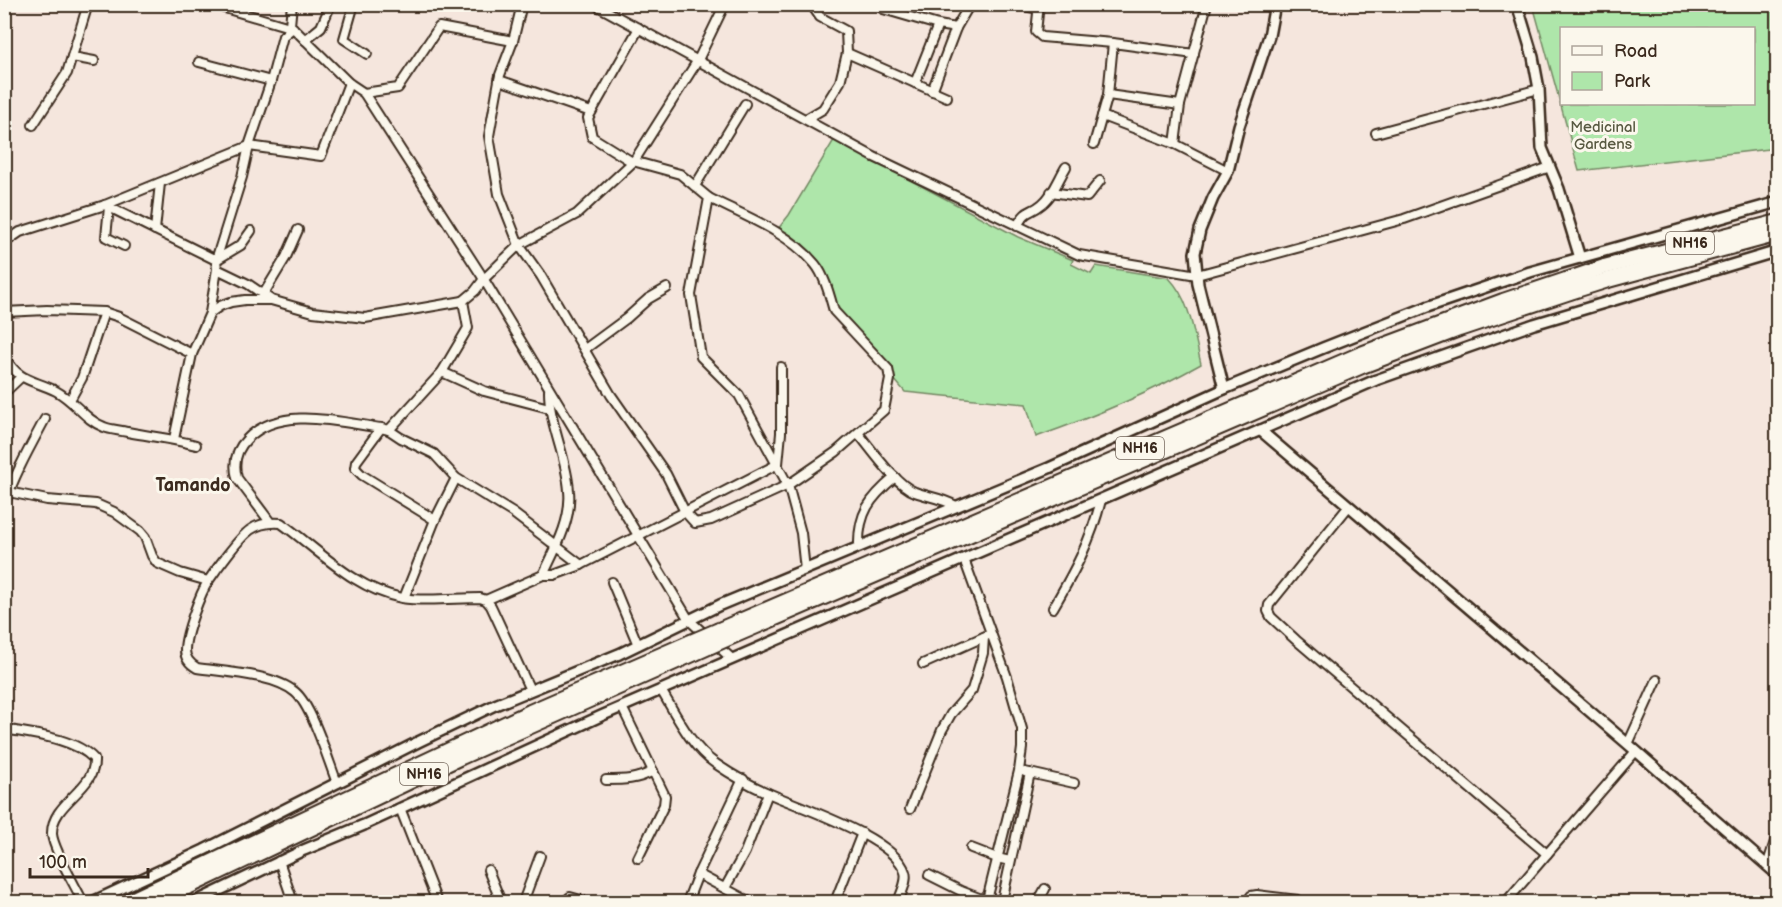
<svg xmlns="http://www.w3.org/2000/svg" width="1782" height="907" font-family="'Balsamiq Sans',sans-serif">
  <rect width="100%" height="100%" fill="#f5e6dd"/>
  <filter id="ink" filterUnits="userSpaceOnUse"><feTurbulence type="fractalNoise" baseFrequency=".0167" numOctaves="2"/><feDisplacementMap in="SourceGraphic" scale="12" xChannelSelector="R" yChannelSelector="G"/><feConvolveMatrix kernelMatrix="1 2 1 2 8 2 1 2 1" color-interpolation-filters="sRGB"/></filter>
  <g filter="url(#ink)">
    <g fill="#aee6aa" stroke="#748864" stroke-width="1.5" fill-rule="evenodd">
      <path d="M 1533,5 L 1777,5 L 1777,148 L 1579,171 ZM 1562,28 L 1754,28 L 1754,104 L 1562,104 Z"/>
      <path d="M 834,140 L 1018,237 L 1073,260 L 1071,264 L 1091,274 L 1096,266 L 1169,278 C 1191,301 1194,335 1201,364 C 1148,394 1093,417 1036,437 L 1026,404 L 905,392 L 835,309 L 816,263 L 778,229 L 789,215 Z"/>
    </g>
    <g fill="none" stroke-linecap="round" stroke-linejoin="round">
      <polyline stroke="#d0c0b7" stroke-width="9" stroke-dasharray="9 4.5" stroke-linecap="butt" points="1580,258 1593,305"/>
      <g stroke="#3b2a1e" stroke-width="12">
        <g id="minor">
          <polyline points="211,4 293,28"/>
          <polyline points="292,4 290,25 349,83 364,93 480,273 689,620 732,659"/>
          <polyline points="354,4 344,39 367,54"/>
          <path d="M 522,4 L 513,41 L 500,75 L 489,136 L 499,194 L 519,245 L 541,276 L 611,395 L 666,474 L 685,512 L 695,523 L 711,520 L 788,485 L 836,452 L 884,410 L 890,379 L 888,369 L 834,311 C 830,297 825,276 815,264 C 788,232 747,217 709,198"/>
          <polyline points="594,4 874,157 1079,255 1197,275 1404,219 1550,167"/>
          <polyline points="1014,4 1038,9"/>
          <polyline points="1039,4 1036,32 1042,37 1113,43"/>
          <polyline points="883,9 938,25 956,28"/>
          <polyline points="639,28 588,118 592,137 629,160 680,174 709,198 691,295 701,357 739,395 788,485 801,533 805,570"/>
          <polyline points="305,40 321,27 331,4"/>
          <polyline points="847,53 947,97"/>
          <polyline points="72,57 94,61"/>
          <polyline points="199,62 271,81"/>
          <polyline points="499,80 591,112"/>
          <polyline points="915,83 938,25"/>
          <polyline points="932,91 956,28 970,4"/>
          <polyline points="364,93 398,88 439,27 513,41"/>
          <polyline points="1108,95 1113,43 1194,54"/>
          <polyline points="1180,105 1108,95 1102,116 1175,144 1228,171"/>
          <polyline points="806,119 823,109 840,82 847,53 846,31 820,17 811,4"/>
          <polyline points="33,125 67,73 88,4"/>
          <polyline points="1376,133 1539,89"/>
          <polyline points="1094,144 1102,116"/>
          <polyline points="1175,144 1180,105 1207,4"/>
          <polyline points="695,186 745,104"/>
          <polyline points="1051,192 1087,197 1100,181"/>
          <polyline points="105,205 216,260 241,245 251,231"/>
          <polyline points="109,207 106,237 124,246"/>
          <path d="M 1017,226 C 1028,207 1029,215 1042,204 C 1053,196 1059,178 1066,167"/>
          <polyline points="155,230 160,183"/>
          <polyline points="4,243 20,232 105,205 249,146 321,156 349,83"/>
          <polyline points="263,295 286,257 298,230"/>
          <polyline points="270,299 248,284 217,269 216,260 242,177 249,146 271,81 283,36 293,28"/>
          <polyline points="4,312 47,310 104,312 119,317 192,354"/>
          <polyline points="210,313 217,269"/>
          <polyline points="585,349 627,318 648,299 667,288"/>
          <path d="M 4,356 C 20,383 32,379 56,391 C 75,401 85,420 104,427 C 111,430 120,430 127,432 C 150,436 173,439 196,445"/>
          <polyline points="442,372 484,391 549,408"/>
          <polyline points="4,393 21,377"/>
          <polyline points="70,400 82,378 104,312"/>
          <polyline points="381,428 356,462 355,468 362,475 435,520"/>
          <polyline points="389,430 442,372 468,328 463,301"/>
          <path d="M 858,433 C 872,450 895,484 915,492 C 929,497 942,498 956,506"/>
          <polyline points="174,439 192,354 210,313 220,306 231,302 245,300 271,300 313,312 365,318 463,301 475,291 484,279 519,245 577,214 634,161 698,60 725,4"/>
          <polyline points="4,491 47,500 96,504 114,512 140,531 145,537 152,556 157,563 180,573 208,581"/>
          <path d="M 4,506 C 14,475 30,447 45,419"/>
          <polyline points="1349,506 1269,605 1268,611 1271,617 1296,640 1547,854 1636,751"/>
          <path d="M 270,522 L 237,478 C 233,463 236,450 247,439 C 280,405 339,422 381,428 L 389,430 L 401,438 L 434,454 L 456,478 L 513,513 L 581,565"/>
          <path d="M 859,547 C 858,513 870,498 895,477"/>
          <polyline points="964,559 1007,677 1022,729 1022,748 1019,771 987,900"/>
          <path d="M 543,575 C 555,550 572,520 569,491 C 567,457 549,425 549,391"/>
          <polyline points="612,582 638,645"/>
          <polyline points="404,598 435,520 456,478"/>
          <polyline points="486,600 543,575 554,575 581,565 778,464 781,433 781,367"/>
          <path d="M 1053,608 C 1074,572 1091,541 1101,500"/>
          <polyline points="923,664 988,635"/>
          <path d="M 661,690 C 676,715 691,747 716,764 C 732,775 750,785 768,793 C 801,808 894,837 905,872 C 908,881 901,893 898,902"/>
          <polyline points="622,707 665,796 664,805 638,858"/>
          <path d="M 4,729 C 32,734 75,738 94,759 C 96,790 51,802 52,834 C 53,849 76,887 83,902"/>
          <polyline points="1628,744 1657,680"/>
          <polyline points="1025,772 1074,783"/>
          <path d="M 606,780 C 624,780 637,780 653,771"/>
          <path d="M 337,783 C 328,760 312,706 295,692 C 274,674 224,672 197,668 C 190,664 185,659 185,650 C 185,635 200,593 209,580 C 217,568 239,538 250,530 C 260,523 270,522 281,523 C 319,550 354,589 402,598 C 424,602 457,598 480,598 L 486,600 L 491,606 L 530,690"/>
          <polyline points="400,808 437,902"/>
          <polyline points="910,809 942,730 951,714 972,690 983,653 984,637"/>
          <polyline points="971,848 997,858 1010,861"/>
          <polyline points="279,861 293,902"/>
          <polyline points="1767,866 1778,832"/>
          <polyline points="488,870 501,902"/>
          <polyline points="698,874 750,902"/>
          <polyline points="929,875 961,891 979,898 1010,902"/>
          <polyline points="725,888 745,852 768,793"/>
          <polyline points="1002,901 1030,773"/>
          <polyline points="523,902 540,856"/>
          <polyline points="565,902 570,897 588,902"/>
          <polyline points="687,902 698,874 743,779"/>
          <polyline points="835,902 862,833"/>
          <polyline points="1038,902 1045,889"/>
          <polyline points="1247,902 1251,896 1257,895 1298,900"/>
          <polyline points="1506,902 1547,854"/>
          <polyline points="1775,902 1778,899"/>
        </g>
      </g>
      <g stroke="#3b2a1e" stroke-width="14">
        <g id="tertiary">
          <polyline points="1517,4 1533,57 1539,89 1542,148 1559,189 1580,258"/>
          <polyline points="1224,389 1198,284 1195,253 1200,230 1213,198 1228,171 1239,126 1269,36 1275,4"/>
          <polyline points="1260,430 1628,744 1778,875"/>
          <polyline points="92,902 204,850 418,742 495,705 619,654 720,605 1049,468 1224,389 1323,348 1427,307 1530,272 1778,202"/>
          <polyline points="195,902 304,850 364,825 601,716 1376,380 1534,324 1778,251"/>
        </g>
      </g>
      <g stroke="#3b2a1e" stroke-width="18">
        <g id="trunk">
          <polyline points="1604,267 1778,222"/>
          <polyline points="1608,280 1778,234"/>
          <polyline points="719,630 1361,354 1503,301 1566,280"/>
          <polyline points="724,640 1362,366 1459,329 1570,292"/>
          <polyline points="127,902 530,712 691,642"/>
          <polyline points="156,902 461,757 695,653"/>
        </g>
      </g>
      <use href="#minor" stroke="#fbf7ec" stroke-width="8"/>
      <use href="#tertiary" stroke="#fbf7ec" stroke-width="9"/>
      <use href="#trunk" stroke="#fbf7ec" stroke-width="14"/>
      <g stroke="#3b2a1e" stroke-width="18" stroke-linecap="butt">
        <g id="trunk-bridge">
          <polyline points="1566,280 1604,267"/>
          <polyline points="1570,292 1608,280"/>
          <polyline points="691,642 719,630"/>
          <polyline points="695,653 724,640"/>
        </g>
      </g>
      <use href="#trunk-bridge" stroke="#fbf7ec" stroke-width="14"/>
    </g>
  </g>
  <g text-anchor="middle" stroke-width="6" stroke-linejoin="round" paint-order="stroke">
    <g fill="#fbf7ec" stroke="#75685c" stroke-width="1.5">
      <rect x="1666" y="232" width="48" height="22" rx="4.5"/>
      <rect x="1116" y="437" width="48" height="22" rx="4.5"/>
      <rect x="400" y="763" width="48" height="22" rx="4.5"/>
    </g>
    <g font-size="14" font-weight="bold" fill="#3b2a1e">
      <text x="1690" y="248">NH16</text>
      <text x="1140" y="453">NH16</text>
      <text x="424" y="779">NH16</text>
    </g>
    <g font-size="15" fill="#585941" stroke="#fbf7ec">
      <text x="1603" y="132">Medicinal<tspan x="1603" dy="17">Gardens</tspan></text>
    </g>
    <g font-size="18" font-weight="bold" fill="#3b2a1e" stroke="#fbf7ec">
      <text x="193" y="491">Tamando</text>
    </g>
  </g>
  <rect width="1782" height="907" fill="none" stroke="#fbf7ec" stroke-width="24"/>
  <rect x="12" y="12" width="1758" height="883" fill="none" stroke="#3b2a1e" stroke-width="2" filter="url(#ink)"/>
  <rect x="1560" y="27" width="195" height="78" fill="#fbf7ec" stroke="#aea59a" stroke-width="1.5"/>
  <rect x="1572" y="46" width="30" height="9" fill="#fbf7ec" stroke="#aea59a" stroke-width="1.5"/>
  <text x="1614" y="57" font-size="18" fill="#3b2a1e">Road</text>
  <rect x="1572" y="72" width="30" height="18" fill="#aee6aa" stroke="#aea59a" stroke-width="1.5"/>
  <text x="1614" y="87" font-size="18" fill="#3b2a1e">Park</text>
  <path d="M30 868v9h118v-9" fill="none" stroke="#3b2a1e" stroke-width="3"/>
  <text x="39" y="868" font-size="18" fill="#3b2a1e" stroke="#fbf7ec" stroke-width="4.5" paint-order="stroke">100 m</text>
</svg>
